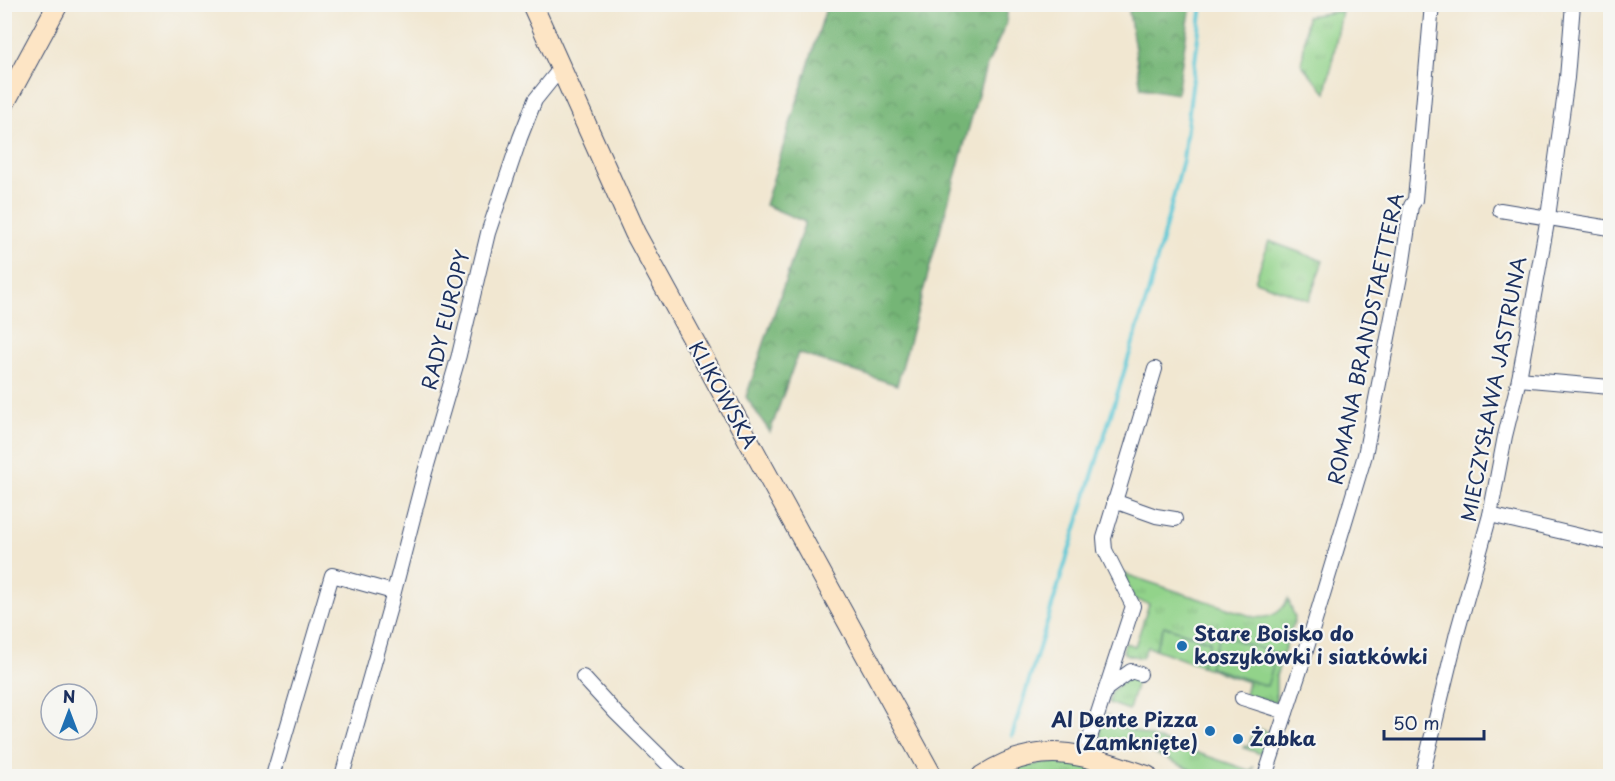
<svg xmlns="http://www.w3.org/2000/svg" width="1615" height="781" font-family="'Playpen Sans',sans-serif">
  <defs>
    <pattern id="grass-tufts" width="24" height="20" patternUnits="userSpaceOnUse" patternTransform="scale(1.5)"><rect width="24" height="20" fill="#92d38a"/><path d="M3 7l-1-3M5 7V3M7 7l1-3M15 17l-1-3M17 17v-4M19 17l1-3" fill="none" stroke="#7db57a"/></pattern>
    <pattern id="forest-crowns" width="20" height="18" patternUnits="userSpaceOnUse" patternTransform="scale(1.5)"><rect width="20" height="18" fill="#75b576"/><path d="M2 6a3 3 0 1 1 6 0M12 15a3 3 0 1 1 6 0" fill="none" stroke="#5f9464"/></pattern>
  </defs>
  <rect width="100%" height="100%" fill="#f6f6f2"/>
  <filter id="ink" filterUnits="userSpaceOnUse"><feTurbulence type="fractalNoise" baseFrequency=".0167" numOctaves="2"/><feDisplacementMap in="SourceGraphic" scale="12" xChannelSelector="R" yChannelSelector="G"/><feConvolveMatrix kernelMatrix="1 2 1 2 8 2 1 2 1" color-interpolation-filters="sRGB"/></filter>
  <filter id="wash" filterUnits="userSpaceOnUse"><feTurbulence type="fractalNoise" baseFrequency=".008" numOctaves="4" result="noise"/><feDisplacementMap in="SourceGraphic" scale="24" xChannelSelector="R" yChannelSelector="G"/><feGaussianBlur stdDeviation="1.35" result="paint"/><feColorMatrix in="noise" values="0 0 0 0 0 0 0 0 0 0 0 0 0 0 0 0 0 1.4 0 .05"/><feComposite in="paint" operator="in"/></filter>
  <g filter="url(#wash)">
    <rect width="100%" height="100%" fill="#f1e7d1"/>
    <g fill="url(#grass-tufts)" stroke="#568174" stroke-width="1.5">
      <polygon points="1342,11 1326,93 1302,65 1307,16"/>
      <polygon points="1269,241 1323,261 1309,300 1255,281"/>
      <path d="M 1122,573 L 1254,617 C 1270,619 1281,614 1288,599 L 1295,618 L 1276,676 L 1276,703 L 1245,694 L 1248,682 L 1201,666 L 1210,641 L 1164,626 L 1155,649 L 1147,647 L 1142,658 L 1125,654 L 1123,651 L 1125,643 L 1135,646 L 1149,604 L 1134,599 Z"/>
      <polygon points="1128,678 1138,678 1129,710 1109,703 1112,691"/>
      <polygon points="1105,715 1109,715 1107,722 1248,770 1251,770 1254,766 1250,776 1204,776 1154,753 1102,743 1100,729"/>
      <polygon points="1255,728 1268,732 1261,754 1244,748 1245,746 1248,747"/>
      <polygon points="1064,760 1125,776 996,776 1012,768"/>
    </g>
    <g fill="url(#forest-crowns)" stroke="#48726a" stroke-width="1.5">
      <polygon points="827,5 1008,5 1006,24 985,70 897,385 798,353 770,432 746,397 805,222 765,205"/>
      <polygon points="1128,5 1191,5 1177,94 1141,88"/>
    </g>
    <g fill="#92d38a" stroke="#568174" stroke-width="1.5">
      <polygon points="1164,626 1210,642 1201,666 1155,649"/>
      <polygon points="1220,635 1277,654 1267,686 1209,667"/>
    </g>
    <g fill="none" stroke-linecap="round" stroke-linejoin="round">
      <polyline stroke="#5cc7d5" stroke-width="4" points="1012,736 1148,294 1183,160 1202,4"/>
    </g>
  </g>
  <g filter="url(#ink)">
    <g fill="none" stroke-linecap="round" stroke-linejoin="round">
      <g stroke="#3b4b6f" stroke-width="16">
        <g id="street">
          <polyline points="1500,210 1610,228"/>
          <polyline points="1519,379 1610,387"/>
          <polyline points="1114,501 1156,516 1175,519"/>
          <polyline points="1490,515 1610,543"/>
          <polyline points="583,677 616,713 680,776"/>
          <polyline points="1106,689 1131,671 1140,674"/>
          <polyline points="1242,698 1286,712"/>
          <polyline points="1084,756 1133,606 1105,550 1104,538 1155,369"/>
          <polyline points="273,776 332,575 393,592"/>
          <polyline points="342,776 390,607 425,472 459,355 488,233 520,138 535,100 560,69"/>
          <polyline points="1265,776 1302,664 1365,455 1403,261 1411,206 1415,200 1432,4"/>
          <polyline points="1422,776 1457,633 1490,515 1505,436 1519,379 1548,217 1567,78 1573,4"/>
        </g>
      </g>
      <g stroke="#3b4b6f" stroke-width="22">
        <g id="secondary">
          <polyline points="532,4 635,233 932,776"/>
          <polyline points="4,104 58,4"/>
          <path d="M 982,776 C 1042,737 1085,755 1147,776"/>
        </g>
      </g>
      <use href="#street" stroke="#fff" stroke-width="14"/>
      <use href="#secondary" stroke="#fde5c5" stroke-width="20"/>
    </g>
  </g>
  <g fill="#1f6fb2" stroke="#f6f6f2" stroke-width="2">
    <circle cx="1182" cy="646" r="6"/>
    <circle cx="1210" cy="731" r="6"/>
    <circle cx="1238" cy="739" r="6"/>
  </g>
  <g text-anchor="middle" stroke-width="4.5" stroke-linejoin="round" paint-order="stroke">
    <g font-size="20" fill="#1b2f5e" stroke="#f6f6f2">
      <text transform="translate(446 320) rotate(-76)" y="7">RADY EUROPY</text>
      <text transform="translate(1366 339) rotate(-78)" y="7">ROMANA BRANDSTAETTERA</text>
      <text transform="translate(1494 389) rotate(-79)" y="7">MIECZYSŁAWA JASTRUNA</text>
      <text transform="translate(723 395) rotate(61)" y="7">KLIKOWSKA</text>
    </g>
    <g font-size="20" font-weight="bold" fill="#1b2f5e" stroke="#f6f6f2" text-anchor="start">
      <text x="1194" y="641">Stare Boisko do<tspan x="1194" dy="23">koszykówki i siatkówki</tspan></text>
      <text x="1198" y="727" text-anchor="end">Al Dente Pizza<tspan x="1198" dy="23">(Zamknięte)</tspan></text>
      <text x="1250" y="746">Żabka</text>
    </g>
  </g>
  <rect width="1615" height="781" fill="none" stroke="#f6f6f2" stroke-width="24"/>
  <g transform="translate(69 712)"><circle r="28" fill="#f6f6f2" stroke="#9ea6b7" stroke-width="1.5"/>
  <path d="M0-4.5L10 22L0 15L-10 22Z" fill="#1f6fb2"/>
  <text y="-9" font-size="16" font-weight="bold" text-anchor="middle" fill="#1b2f5e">N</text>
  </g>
  <path d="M1384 730v9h100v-9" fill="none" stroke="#1b2f5e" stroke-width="3"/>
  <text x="1393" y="730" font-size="18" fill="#1b2f5e" stroke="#f6f6f2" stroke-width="4.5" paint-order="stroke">50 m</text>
</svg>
